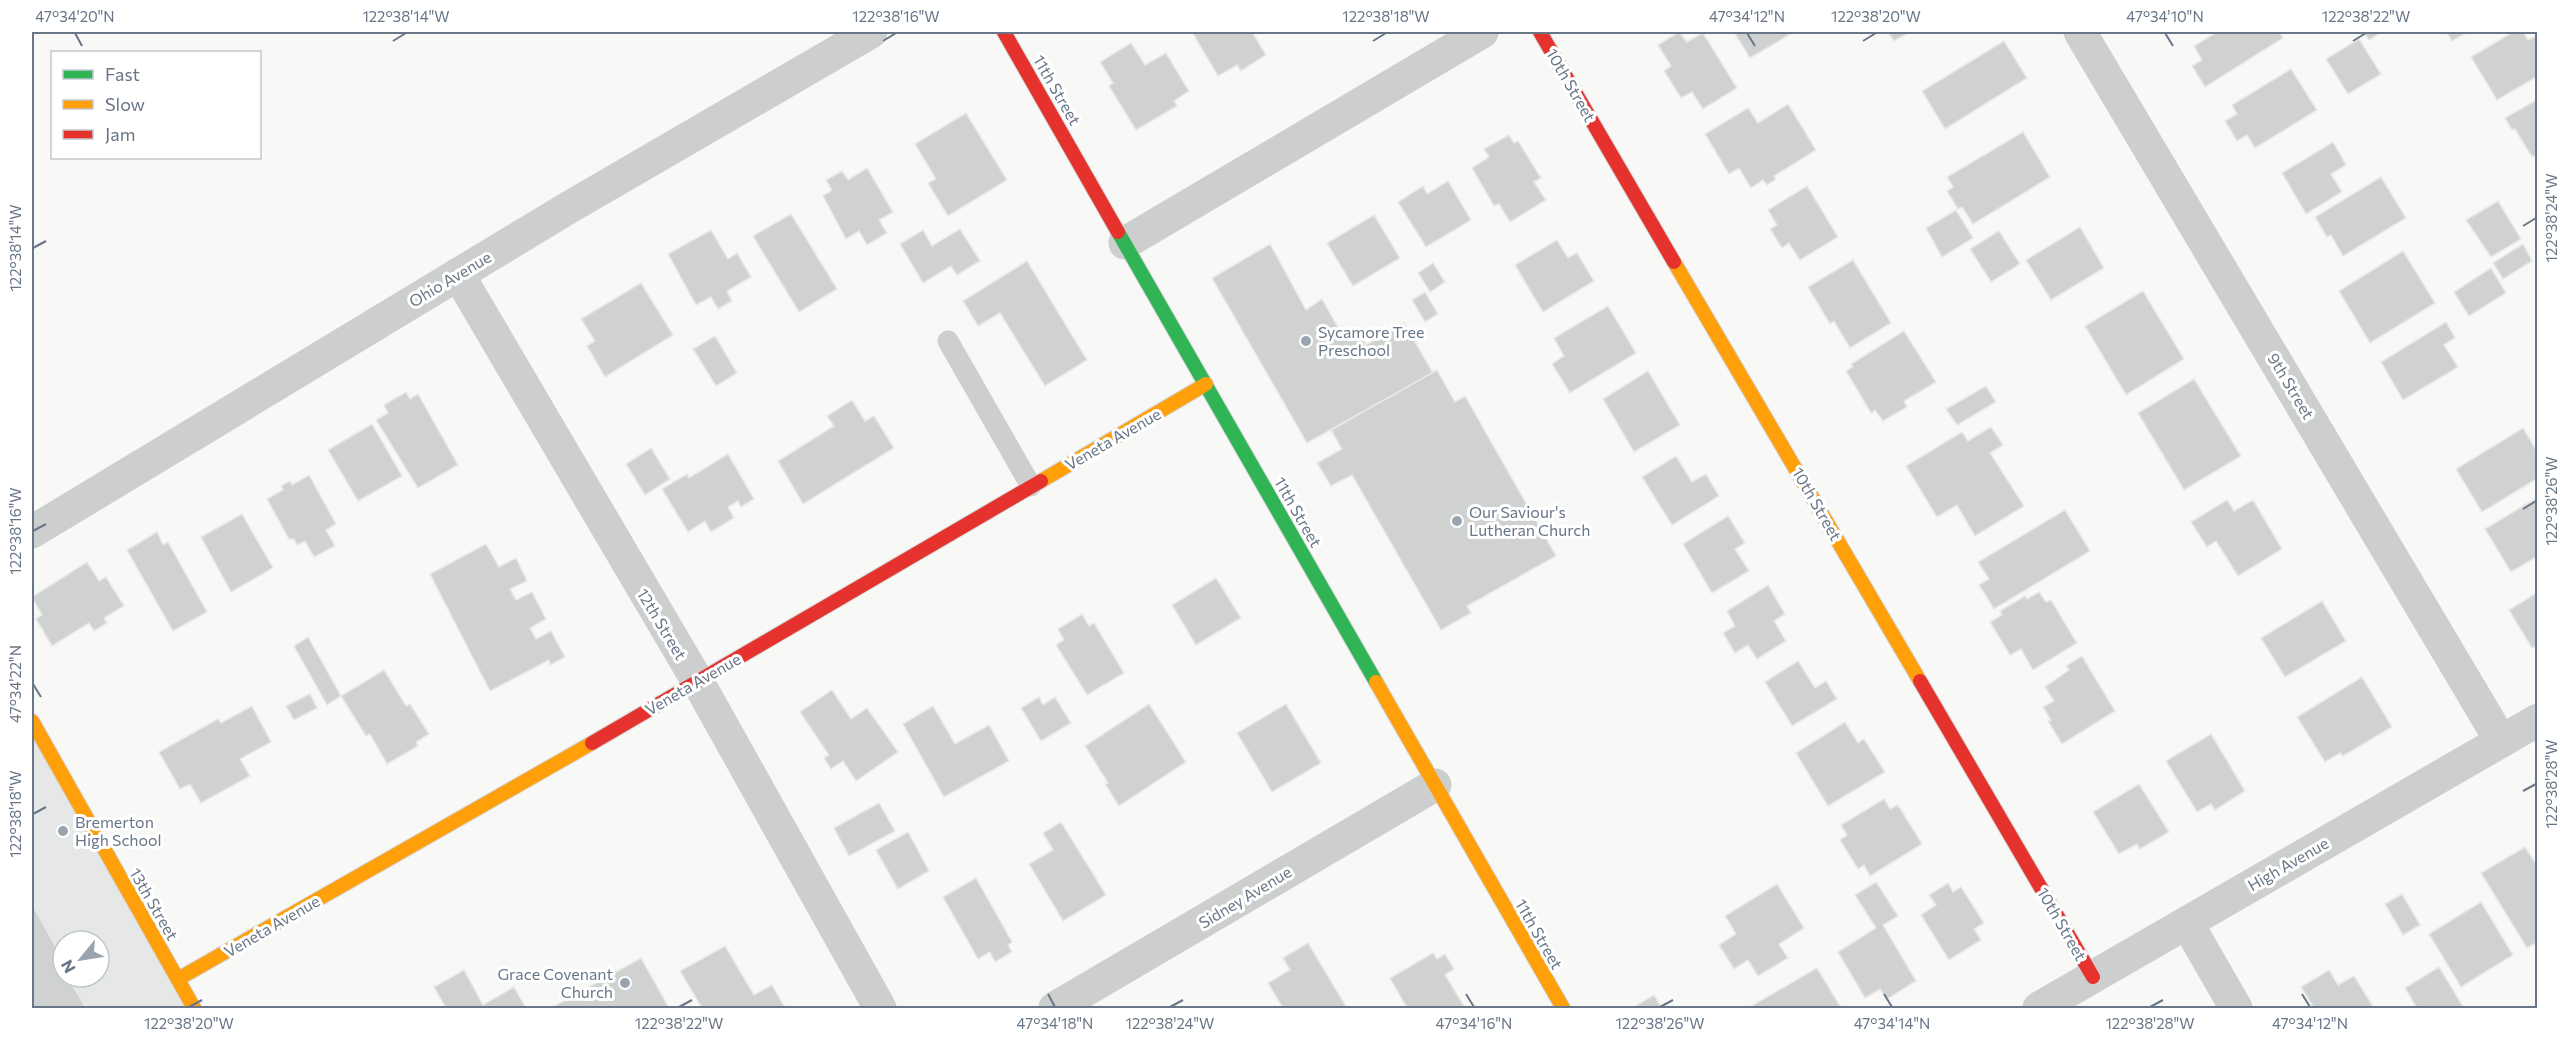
<svg xmlns="http://www.w3.org/2000/svg" width="2569" height="1040" font-family="Commissioner,sans-serif">
  <rect width="100%" height="100%" fill="#f8f8f7"/>
  <path fill="#e6e8e8" fill-rule="evenodd" d="M 32,721 L 194,1008 L 32,1008 ZM 63,941 L 99,941 L 99,977 L 63,977 Z"/>
  <g fill="#d0d2d2" stroke="#e8e8e7" stroke-width="1.5">
    <polygon points="1192,32 1252,32 1266,55 1241,71 1237,65 1218,76"/>
    <polygon points="1679,32 1687,42 1703,33 1737,88 1703,109 1692,92 1681,98 1664,71 1671,66 1658,45"/>
    <polygon points="1734,32 1794,32 1750,58"/>
    <polygon points="1888,32 1910,32 1894,41"/>
    <polygon points="2217,32 2279,32 2283,38 2205,87 2192,66 2202,60 2194,46"/>
    <polygon points="2363,32 2382,32 2369,40"/>
    <polygon points="2446,32 2468,32 2452,41"/>
    <polygon points="2513,32 2523,32 2528,40 2538,35 2538,76 2497,100 2471,57"/>
    <polygon points="2359,39 2381,74 2348,94 2326,59"/>
    <polygon points="2004,41 2027,78 1945,129 1922,91"/>
    <polygon points="1131,43 1145,65 1166,53 1189,91 1174,101 1177,106 1136,130 1109,86 1113,83 1100,62"/>
    <polygon points="2291,69 2317,110 2255,148 2247,135 2237,141 2225,121 2237,114 2232,105"/>
    <polygon points="2538,99 2538,154 2532,157 2515,129 2512,130 2505,118"/>
    <polygon points="1788,104 1816,150 1774,176 1776,179 1767,185 1763,180 1751,188 1739,168 1729,174 1705,134 1748,108 1758,123"/>
    <polygon points="966,113 1007,180 948,216 928,183 936,179 915,144"/>
    <polygon points="2023,132 2050,177 1973,224 1962,207 1958,209 1947,191 1953,187 1947,177"/>
    <polygon points="1509,135 1514,143 1518,141 1541,178 1534,182 1546,200 1510,222 1499,204 1494,206 1472,168 1489,157 1484,149"/>
    <polygon points="2333,142 2346,165 2331,174 2342,192 2306,214 2282,173"/>
    <polygon points="867,168 893,212 879,220 887,233 867,245 859,231 846,239 823,196 832,190 826,180 842,171 848,180"/>
    <polygon points="2381,177 2406,218 2343,256 2331,235 2327,237 2315,217"/>
    <polygon points="1448,181 1471,220 1426,247 1398,202 1423,186 1427,194"/>
    <polygon points="1807,186 1838,237 1800,260 1789,243 1782,248 1770,229 1777,225 1768,210"/>
    <polygon points="2498,201 2521,239 2491,257 2466,220"/>
    <polygon points="1956,210 1973,238 1942,257 1926,228"/>
    <polygon points="791,214 837,289 799,312 753,236"/>
    <polygon points="1374,215 1400,258 1353,286 1327,243"/>
    <polygon points="2080,227 2104,268 2051,300 2026,260"/>
    <polygon points="960,229 980,261 957,275 951,266 923,283 900,244 923,230 932,246"/>
    <polygon points="711,230 728,259 737,253 751,277 727,291 732,301 718,309 711,297 696,305 668,254"/>
    <polygon points="1999,231 2020,264 1991,282 1970,249"/>
    <polygon points="1557,240 1568,258 1577,253 1594,281 1543,312 1515,265"/>
    <polygon points="1270,244 1306,310 1322,299 1344,338 1357,328 1366,345 1404,323 1433,373 1307,443 1212,278"/>
    <polygon points="2523,244 2532,261 2503,279 2493,263"/>
    <polygon points="2403,251 2435,303 2370,343 2339,291"/>
    <polygon points="1853,260 1891,323 1850,348 1834,321 1830,324 1808,287"/>
    <polygon points="1027,261 1087,360 1045,386 1000,313 978,326 963,301"/>
    <polygon points="1433,263 1445,282 1430,292 1418,273"/>
    <polygon points="2491,268 2506,293 2469,316 2454,292"/>
    <polygon points="641,283 673,335 605,377 587,346 595,341 581,319"/>
    <polygon points="2143,291 2184,359 2126,395 2085,326"/>
    <polygon points="1425,292 1438,314 1425,322 1412,300"/>
    <polygon points="1608,306 1636,353 1570,393 1552,364 1564,356 1554,338"/>
    <polygon points="2446,322 2455,338 2444,345 2458,367 2403,400 2381,362"/>
    <polygon points="1904,331 1936,382 1904,401 1907,407 1883,421 1875,410 1871,413 1846,371 1853,367 1851,364"/>
    <polygon points="715,336 737,373 716,386 693,349"/>
    <polygon points="1437,370 1455,402 1465,396 1556,556 1467,606 1471,613 1441,630 1352,475 1331,486 1317,463 1342,449 1331,430"/>
    <polygon points="1648,371 1680,425 1634,452 1603,399"/>
    <polygon points="2194,379 2241,456 2184,490 2138,413"/>
    <polygon points="1986,386 1996,402 1957,425 1946,409"/>
    <polygon points="406,392 410,399 418,394 458,465 418,488 376,420 388,413 384,405"/>
    <polygon points="852,400 865,421 874,416 894,448 803,504 778,461 834,426 827,416"/>
    <polygon points="372,424 402,476 358,501 328,450"/>
    <polygon points="1991,427 2003,445 1990,453 2024,506 1975,536 1957,505 1937,517 1906,466 1962,432 1968,441"/>
    <polygon points="2523,428 2538,453 2538,478 2482,512 2456,469"/>
    <polygon points="651,448 670,479 645,495 626,464"/>
    <polygon points="728,454 754,499 741,507 738,501 728,507 734,518 711,532 705,521 688,532 662,489 687,474 689,478"/>
    <polygon points="1676,456 1692,482 1706,474 1719,496 1672,525 1642,477"/>
    <polygon points="309,475 336,524 326,530 335,546 314,557 305,541 297,545 294,539 289,539 267,499 283,490 281,486 290,481 292,485"/>
    <polygon points="2538,497 2538,556 2511,572 2485,529"/>
    <polygon points="2227,500 2234,511 2253,500 2282,549 2238,576 2216,541 2207,547 2191,522"/>
    <polygon points="2065,510 2090,551 1994,609 1979,585 1989,579 1978,562"/>
    <polygon points="242,514 273,568 231,592 201,537"/>
    <polygon points="1728,516 1745,543 1735,549 1749,571 1712,593 1683,544"/>
    <polygon points="157,532 163,545 168,542 207,612 173,631 127,550"/>
    <polygon points="486,544 499,567 516,558 527,581 510,589 516,600 532,592 546,619 530,628 536,639 551,631 565,657 550,665 549,660 490,691 430,574"/>
    <polygon points="87,562 99,581 106,577 124,606 104,618 107,623 94,631 89,623 52,646 36,619 42,615 32,597"/>
    <polygon points="1216,578 1241,618 1196,645 1172,605"/>
    <polygon points="1768,585 1785,614 1774,621 1786,641 1757,659 1748,645 1735,653 1723,633 1735,626 1727,611"/>
    <polygon points="2039,592 2046,602 2051,600 2077,643 2033,670 2021,649 2010,655 1990,622 2002,615 2000,611 2025,596 2027,599"/>
    <polygon points="2538,592 2538,645 2532,648 2509,610"/>
    <polygon points="2322,601 2346,641 2285,677 2261,638"/>
    <polygon points="1082,614 1089,626 1094,623 1124,673 1087,695 1056,645 1064,640 1058,629"/>
    <polygon points="308,637 341,696 327,705 294,646"/>
    <polygon points="2082,656 2115,711 2062,744 2048,721 2051,720 2043,707 2054,701 2045,687 2069,670 2066,666"/>
    <polygon points="1798,661 1815,688 1826,681 1837,699 1792,726 1765,682"/>
    <polygon points="384,670 406,706 410,704 429,734 416,742 418,746 387,764 370,734 366,736 341,696"/>
    <polygon points="2362,677 2392,727 2343,756 2340,753 2325,762 2297,717"/>
    <polygon points="832,690 851,719 867,708 898,752 856,781 843,761 831,769 824,758 829,755 800,712"/>
    <polygon points="310,694 317,708 294,720 286,706"/>
    <polygon points="1039,697 1043,705 1055,697 1071,723 1041,741 1021,708"/>
    <polygon points="1149,704 1186,762 1119,806 1105,784 1108,783 1085,746"/>
    <polygon points="1286,704 1321,763 1272,792 1237,733"/>
    <polygon points="252,706 271,742 240,759 250,776 201,803 190,784 180,789 159,752 218,719 221,723"/>
    <polygon points="933,706 955,744 989,725 1009,761 944,797 903,724"/>
    <polygon points="1845,722 1858,743 1864,739 1885,772 1828,806 1796,753"/>
    <polygon points="2211,734 2245,791 2215,810 2211,804 2197,812 2166,761"/>
    <polygon points="2139,784 2169,832 2140,849 2137,844 2119,854 2093,812"/>
    <polygon points="1884,799 1890,809 1898,805 1922,844 1870,876 1864,865 1858,869 1840,840 1847,835 1841,825"/>
    <polygon points="879,803 895,831 849,856 834,828"/>
    <polygon points="1061,822 1106,895 1063,921 1029,864 1053,850 1043,833"/>
    <polygon points="908,832 929,871 898,889 876,850"/>
    <polygon points="2525,847 2538,867 2538,942 2527,948 2481,873"/>
    <polygon points="976,878 1012,942 1008,945 1012,952 995,962 990,952 978,959 943,897"/>
    <polygon points="1876,882 1898,916 1883,925 1916,981 1887,999 1880,989 1865,998 1838,952 1876,928 1855,895"/>
    <polygon points="1948,883 1953,892 1961,887 1984,923 1974,929 1981,940 1949,960 1921,915 1936,905 1929,895"/>
    <polygon points="1777,884 1804,928 1779,944 1788,958 1758,976 1748,960 1734,969 1719,945 1736,934 1725,916"/>
    <polygon points="2402,894 2420,925 2403,935 2385,904"/>
    <polygon points="2481,902 2513,955 2461,987 2429,934"/>
    <polygon points="32,904 63,960 60,964 63,977 68,977 86,1008 32,1008"/>
    <polygon points="1308,943 1347,1008 1283,1008 1268,983 1290,970 1283,958"/>
    <polygon points="725,946 754,995 772,985 785,1008 702,1008 680,971"/>
    <polygon points="1433,953 1437,959 1445,954 1454,969 1445,975 1465,1008 1407,1008 1390,978"/>
    <polygon points="641,958 669,1008 551,1008"/>
    <polygon points="2439,967 2464,1008 2417,1008 2405,988"/>
    <polygon points="1817,968 1841,1008 1748,1008"/>
    <polygon points="464,970 483,1005 514,987 526,1008 446,1008 434,987"/>
    <polygon points="2329,970 2338,985 2354,976 2374,1008 2314,1008 2301,987"/>
    <polygon points="1654,995 1662,1008 1632,1008"/>
  </g>
  <g fill="none" stroke-linecap="round" stroke-linejoin="round">
    <g stroke="#d4d5d6" stroke-width="16">
      <polyline id="fast" points="1118,232 1376,682"/>
    </g>
    <g stroke="#d4d5d6" stroke-width="16">
      <g id="slow">
        <polyline points="1674,262 1920,681"/>
        <polyline points="1041,481 1206,384"/>
        <polyline points="1376,682 1563,1008"/>
        <polyline points="32,721 194,1008"/>
        <polyline points="178,979 592,743"/>
      </g>
    </g>
    <g stroke="#d4d5d6" stroke-width="16">
      <g id="jam">
        <polyline points="1004,32 1118,232"/>
        <polyline points="1540,32 1674,262"/>
        <polyline points="1920,681 2093,977"/>
        <polyline points="592,743 1041,481"/>
      </g>
    </g>
    <polyline stroke="#cdcece" stroke-width="21" points="948,341 1031,486"/>
    <g stroke="#cdcece" stroke-width="33">
      <polyline points="2080,32 2501,741"/>
      <polyline points="1125,243 1482,32"/>
      <polyline points="458,274 698,682 880,1008"/>
      <polyline points="32,532 568,208 871,32"/>
      <polyline points="2187,923 2236,1008"/>
      <polyline points="1055,1008 1435,785"/>
      <polyline points="2039,1008 2538,720"/>
    </g>
    <use href="#fast" stroke="#30b455" stroke-width="14"/>
    <use href="#slow" stroke="#ff9f0a" stroke-width="14"/>
    <use href="#jam" stroke="#e5322d" stroke-width="14"/>
  </g>
  <path fill="none" stroke="#687687" stroke-width="2" d="M 75,33 L 82,46M 1747,33 L 1755,46M 2165,33 L 2173,46M 393,41 L 406,33M 883,41 L 896,33M 1373,41 L 1386,33M 1863,41 L 1876,33M 2353,41 L 2366,33M 2523,226 L 2536,218M 33,248 L 46,241M 2523,509 L 2536,501M 33,531 L 46,524M 33,684 L 41,697M 2523,791 L 2536,784M 33,814 L 46,807M 1048,994 L 1055,1007M 1466,994 L 1474,1007M 1884,994 L 1892,1007M 2302,994 L 2310,1007M 189,1007 L 202,1000M 679,1007 L 692,1000M 1170,1007 L 1183,1000M 1660,1007 L 1673,1000M 2150,1007 L 2163,1000"/>
  <g fill="#9aa4ae" stroke="#fff" stroke-width="2">
    <circle cx="1306" cy="341" r="6"/>
    <circle cx="1457" cy="521" r="6"/>
    <circle cx="63" cy="831" r="6"/>
    <circle cx="625" cy="983" r="6"/>
  </g>
  <g text-anchor="middle" stroke-width="6" stroke-linejoin="round" paint-order="stroke">
    <g font-size="16" fill="#687687" stroke="#fff">
      <text transform="translate(1571 85) rotate(60)" y="6">10th Street</text>
      <text transform="translate(1057 90) rotate(60)" y="6">11th Street</text>
      <text transform="translate(450 279) rotate(-31)" y="6">Ohio Avenue</text>
      <text transform="translate(2291 386) rotate(59)" y="6">9th Street</text>
      <text transform="translate(1113 439) rotate(-30)" y="6">Veneta Avenue</text>
      <text transform="translate(1817 504) rotate(60)" y="6">10th Street</text>
      <text transform="translate(1298 512) rotate(60)" y="6">11th Street</text>
      <text transform="translate(662 624) rotate(59)" y="6">12th Street</text>
      <text transform="translate(693 684) rotate(-30)" y="6">Veneta Avenue</text>
      <text transform="translate(2288 864) rotate(-30)" y="6">High Avenue</text>
      <text transform="translate(1245 897) rotate(-31)" y="6">Sidney Avenue</text>
      <text transform="translate(154 904) rotate(60)" y="6">13th Street</text>
      <text transform="translate(2062 924) rotate(60)" y="6">10th Street</text>
      <text transform="translate(272 926) rotate(-30)" y="6">Veneta Avenue</text>
      <text transform="translate(1539 934) rotate(60)" y="6">11th Street</text>
    </g>
    <g font-size="16" fill="#687687" stroke="#fff" text-anchor="start">
      <text x="1318" y="338">Sycamore Tree<tspan x="1318" dy="18">Preschool</tspan></text>
      <text x="1469" y="518">Our Saviour's<tspan x="1469" dy="18">Lutheran Church</tspan></text>
      <text x="75" y="828">Bremerton<tspan x="75" dy="18">High School</tspan></text>
      <text x="613" y="980" text-anchor="end">Grace Covenant<tspan x="613" dy="18">Church</tspan></text>
    </g>
  </g>
  <rect width="2569" height="1040" fill="none" stroke="#ffffff" stroke-width="66"/>
  <rect x="51" y="51" width="210" height="108" fill="#ffffff" stroke="#c3c8cf" stroke-width="1.5"/>
  <rect x="63" y="70" width="30" height="9" fill="#30b455" stroke="#c3c8cf" stroke-width="1.5"/>
  <text x="105" y="81" font-size="18" fill="#687687">Fast</text>
  <rect x="63" y="100" width="30" height="9" fill="#ff9f0a" stroke="#c3c8cf" stroke-width="1.5"/>
  <text x="105" y="111" font-size="18" fill="#687687">Slow</text>
  <rect x="63" y="130" width="30" height="9" fill="#e5322d" stroke="#c3c8cf" stroke-width="1.5"/>
  <text x="105" y="141" font-size="18" fill="#687687">Jam</text>
  <g transform="translate(81 959) rotate(240)"><circle r="28" fill="#ffffff" stroke="#c3c8cf" stroke-width="1.5"/>
  <path d="M0-4.5L10 22L0 15L-10 22Z" fill="#9aa4ae"/>
  <text y="-9" font-size="16" font-weight="bold" text-anchor="middle" fill="#687687">N</text>
  </g>
  <rect x="33" y="33" width="2503" height="974" fill="none" stroke="#687687" stroke-width="2"/>
  <g font-size="15" text-anchor="middle" fill="#687687">
    <text x="75" y="22">47°34'20"N</text>
    <text x="406" y="22">122°38'14"W</text>
    <text x="896" y="22">122°38'16"W</text>
    <text x="1386" y="22">122°38'18"W</text>
    <text x="1747" y="22">47°34'12"N</text>
    <text x="1876" y="22">122°38'20"W</text>
    <text x="2165" y="22">47°34'10"N</text>
    <text x="2366" y="22">122°38'22"W</text>
    <text transform="translate(2552 218) rotate(-90)" y="5">122°38'24"W</text>
    <text transform="translate(16 248) rotate(-90)" y="5">122°38'14"W</text>
    <text transform="translate(2552 501) rotate(-90)" y="5">122°38'26"W</text>
    <text transform="translate(16 531) rotate(-90)" y="5">122°38'16"W</text>
    <text transform="translate(16 684) rotate(-90)" y="5">47°34'22"N</text>
    <text transform="translate(2552 784) rotate(-90)" y="5">122°38'28"W</text>
    <text transform="translate(16 814) rotate(-90)" y="5">122°38'18"W</text>
    <text x="189" y="1029">122°38'20"W</text>
    <text x="679" y="1029">122°38'22"W</text>
    <text x="1055" y="1029">47°34'18"N</text>
    <text x="1170" y="1029">122°38'24"W</text>
    <text x="1474" y="1029">47°34'16"N</text>
    <text x="1660" y="1029">122°38'26"W</text>
    <text x="1892" y="1029">47°34'14"N</text>
    <text x="2150" y="1029">122°38'28"W</text>
    <text x="2310" y="1029">47°34'12"N</text>
  </g>
</svg>
